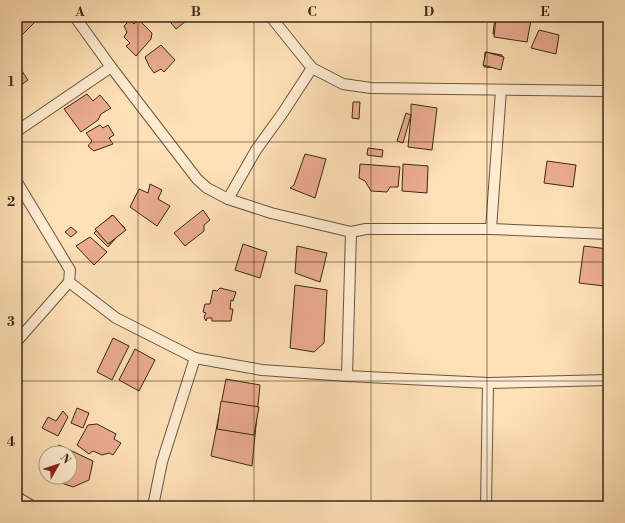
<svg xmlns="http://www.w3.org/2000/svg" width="625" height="523" font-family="'Libre Bodoni',serif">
  <rect width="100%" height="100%" fill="#fee0b6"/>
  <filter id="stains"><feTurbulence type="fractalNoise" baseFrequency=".005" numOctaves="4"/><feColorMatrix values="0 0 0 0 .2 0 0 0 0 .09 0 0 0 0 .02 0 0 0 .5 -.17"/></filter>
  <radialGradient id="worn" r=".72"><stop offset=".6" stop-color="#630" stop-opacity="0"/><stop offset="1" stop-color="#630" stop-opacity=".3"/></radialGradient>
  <g fill="#eaab90" stroke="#3a2718">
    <polygon points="17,17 36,17 35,22 22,35 17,34"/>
    <polygon points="166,17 191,17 176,29"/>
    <polygon points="495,17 529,17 525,40 493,34"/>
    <polygon points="496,17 514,17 531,20 527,42 494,37"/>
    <polygon points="138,19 152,33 151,39 136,56 126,46 130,43 124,37 127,32 124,26 130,20 134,24"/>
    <polygon points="539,30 559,35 556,54 531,48"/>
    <polygon points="161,45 175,60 164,72 161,69 154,73 149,66 145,57"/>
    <polygon points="485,52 502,55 500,68 484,67"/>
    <polygon points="486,52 504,57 501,70 483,65"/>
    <polygon points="17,64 28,80 17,88"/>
    <polygon points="87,94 93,101 100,95 111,108 101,114 98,120 81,132 64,109"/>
    <polygon points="353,102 360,102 359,119 352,118"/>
    <polygon points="411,104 437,108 432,150 408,147 411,115"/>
    <polygon points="406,113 411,115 403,143 397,141"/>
    <polygon points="100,125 103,128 108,125 114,135 109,138 113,144 94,151 88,146 92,141 86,133"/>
    <polygon points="368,148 383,150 382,157 367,155"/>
    <polygon points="305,154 326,159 315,198 290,188 294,185"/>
    <polygon points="547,161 576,165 573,187 544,183"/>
    <polygon points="360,164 400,167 398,187 390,187 387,192 371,191 365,181 359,178"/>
    <polygon points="403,164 428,166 427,193 402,191"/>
    <polygon points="150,184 162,190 158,199 170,206 157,226 130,207 139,189 148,193"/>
    <polygon points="203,210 210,220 204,225 204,231 185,246 174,233"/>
    <polygon points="112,215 125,228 108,247 94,233"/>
    <polygon points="112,215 125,230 109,244 96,230"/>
    <polygon points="113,215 126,230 108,244 95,229"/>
    <polygon points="71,227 77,232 71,237 65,232"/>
    <polygon points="90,237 107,252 94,265 76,246"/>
    <polygon points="243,244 267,252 260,278 235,270"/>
    <polygon points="297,246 327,253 320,282 295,273"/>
    <polygon points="584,246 608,249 608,257 604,286 579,283"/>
    <polygon points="295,285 327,290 324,343 314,352 290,348"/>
    <polygon points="220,288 236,292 233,301 231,300 230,309 233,309 231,321 212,321 212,318 207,318 206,321 204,317 206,313 203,312 205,304 210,304 213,290 217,291"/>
    <polygon points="113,338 129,346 112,380 97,372"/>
    <polygon points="135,349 155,360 139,391 119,380"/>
    <polygon points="226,379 260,385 252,466 211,456"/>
    <polygon points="221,401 259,407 254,435 217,429"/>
    <polygon points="77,408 89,413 83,428 71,423"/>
    <polygon points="63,411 68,417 58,436 42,428 48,417 56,421"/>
    <polygon points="97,424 116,434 114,439 121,443 113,455 109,453 102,455 93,451 89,454 77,445 88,425"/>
    <polygon points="59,445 93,461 89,480 73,487 59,482 58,477 70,477 70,453 50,453"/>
  </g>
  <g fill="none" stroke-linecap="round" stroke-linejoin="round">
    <g stroke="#6b5540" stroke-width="12">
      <g id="street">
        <polyline points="75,17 111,67 197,179 207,188 228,199 271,213 351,232 366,229 491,229 608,234"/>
        <polyline points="271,17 312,68 343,84 371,88 608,91"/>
        <polyline points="17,131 111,67"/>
        <polyline points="17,182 70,270 69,282 116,318 195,358 262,370 347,376 488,383 608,380"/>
        <polyline points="228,199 256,150 282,114 312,68"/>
        <polyline points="491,229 501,90"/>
        <polyline points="17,341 69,282"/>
        <polyline points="347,376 351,232"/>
        <polyline points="17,497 32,506"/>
        <polyline points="153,506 162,462 195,358"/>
        <polyline points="486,506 488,383"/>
      </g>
    </g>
    <use href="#street" stroke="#feebd0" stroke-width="10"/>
  </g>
  <path fill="none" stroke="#3a2718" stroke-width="1" stroke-opacity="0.55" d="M 138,17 L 138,506M 254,17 L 254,506M 371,17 L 371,506M 487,17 L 487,506M 17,142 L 608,142M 17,262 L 608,262M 17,381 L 608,381"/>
  <rect width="625" height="523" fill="none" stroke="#fee0b6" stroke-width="44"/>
  <g transform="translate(58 465) rotate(51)"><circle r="19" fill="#feebd0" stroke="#b09d86"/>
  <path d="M0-3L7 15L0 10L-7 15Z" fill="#8f2418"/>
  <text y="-6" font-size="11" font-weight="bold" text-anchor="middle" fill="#3a2718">N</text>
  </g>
  <rect x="22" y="22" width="581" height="479" fill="none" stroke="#3a2718" stroke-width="1.5"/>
  <g font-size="13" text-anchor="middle" font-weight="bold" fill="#3a2718">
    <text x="80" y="16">A</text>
    <text x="196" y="16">B</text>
    <text x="312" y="16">C</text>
    <text x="429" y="16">D</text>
    <text x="545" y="16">E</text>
    <text x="11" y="86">1</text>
    <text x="11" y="206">2</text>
    <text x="11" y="326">3</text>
    <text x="11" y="446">4</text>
  </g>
  <rect width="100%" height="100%" filter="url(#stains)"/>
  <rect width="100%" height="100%" fill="url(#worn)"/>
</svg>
